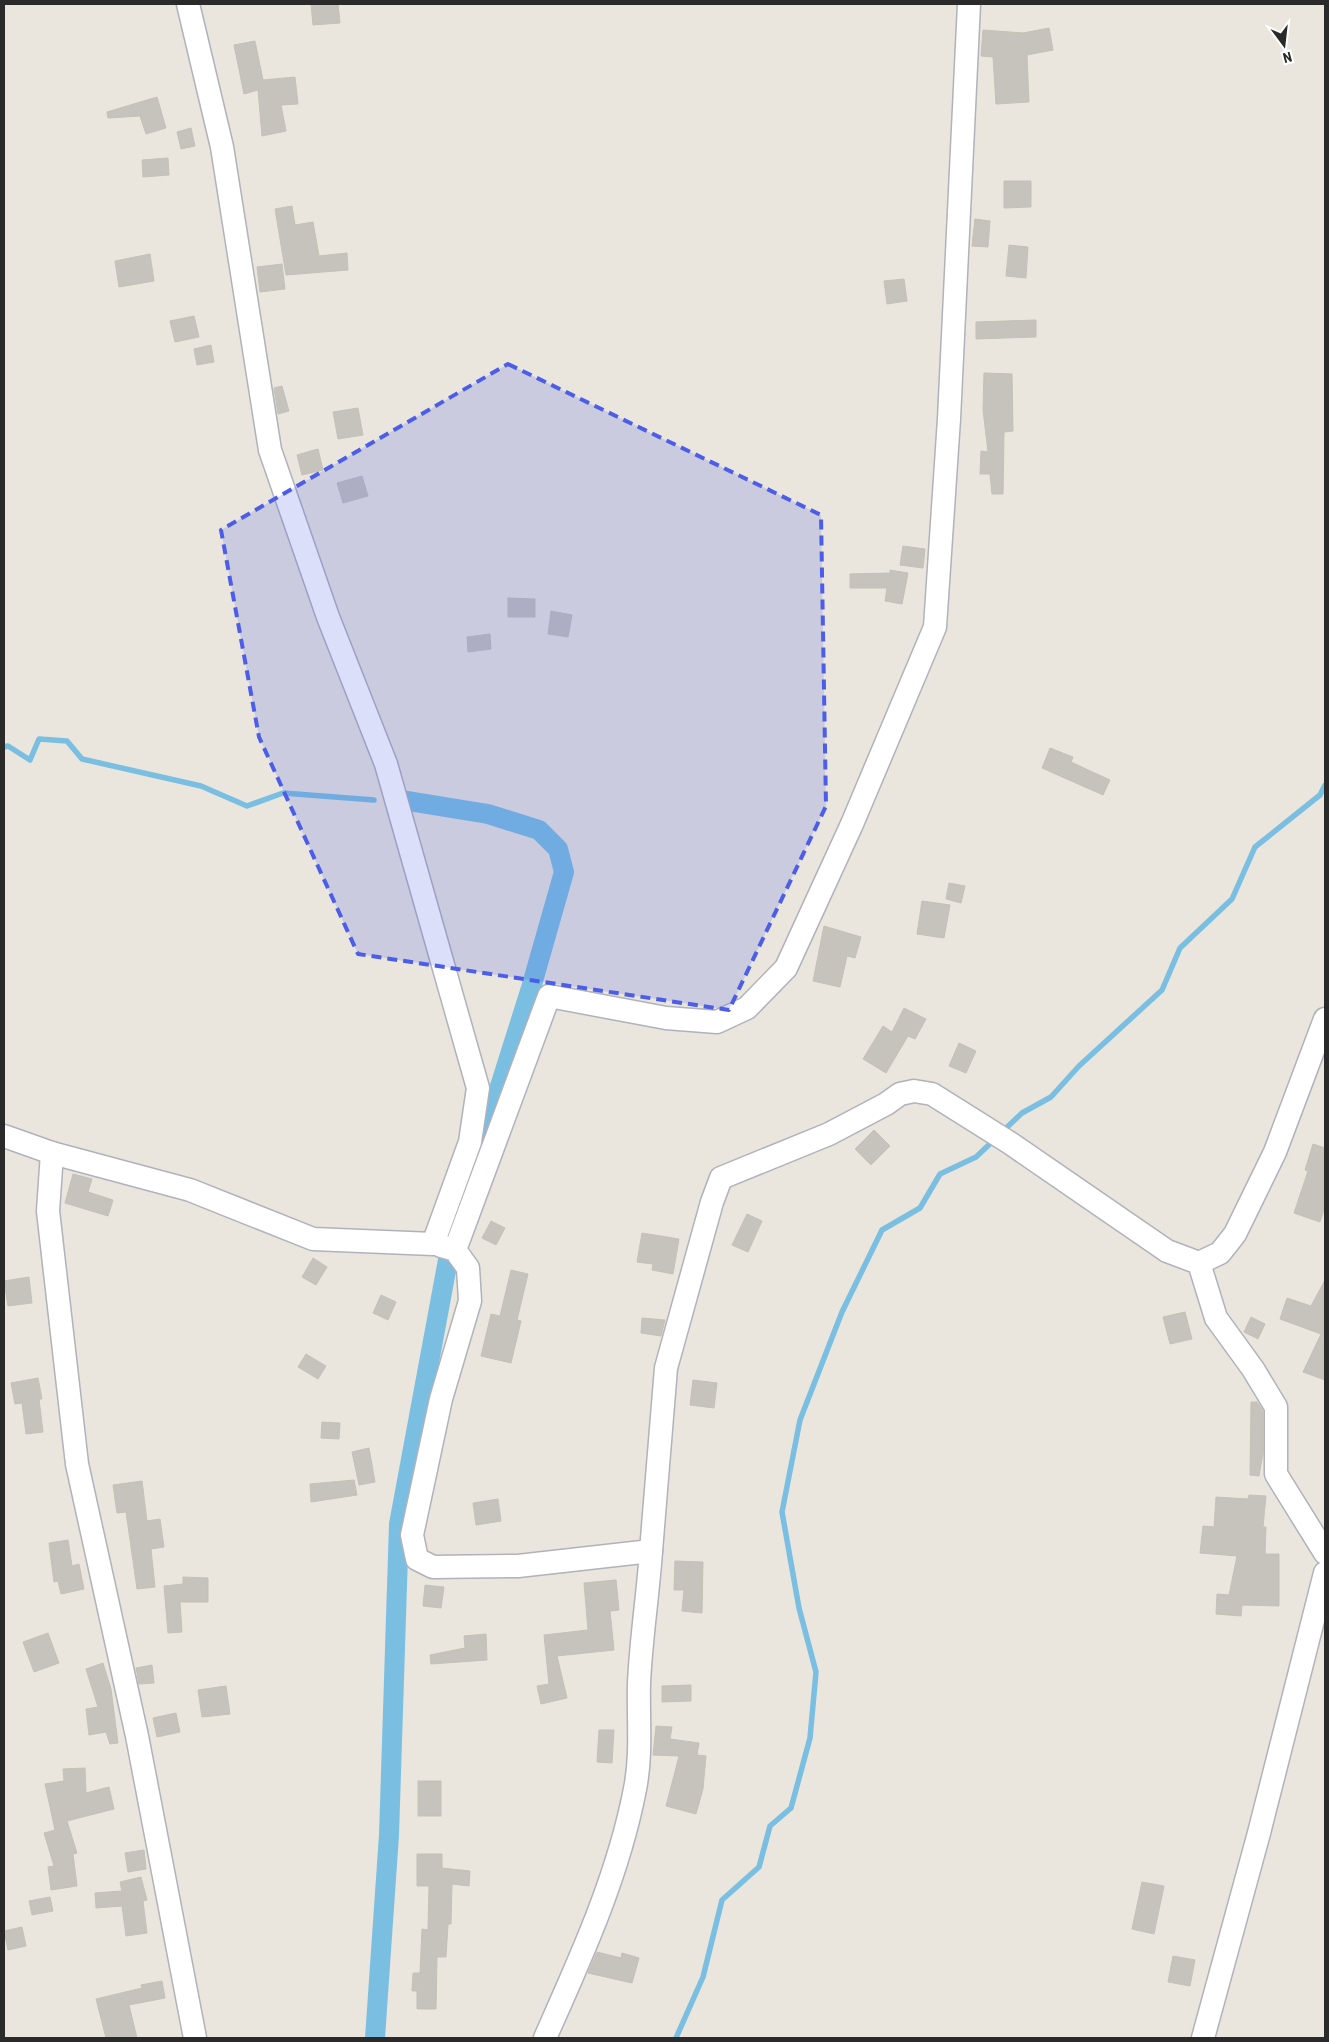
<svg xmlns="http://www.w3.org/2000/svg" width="1329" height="2042" font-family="'Roboto Condensed',sans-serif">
  <rect width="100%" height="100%" fill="#eae6dd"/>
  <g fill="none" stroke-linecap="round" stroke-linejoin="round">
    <g stroke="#7abfe2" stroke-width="5.5">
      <polyline points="4,747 8,746 30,760 39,739 67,741 82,759 201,786 247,806 283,793 374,800"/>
      <polyline points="1002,1132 1022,1113 1051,1097 1079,1066 1162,990 1180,948 1232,899 1255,847 1320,795 1325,785"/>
      <polyline points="676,2038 703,1977 722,1900 759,1867 770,1826 791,1808 810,1738 816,1672 799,1608 782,1512 800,1420 842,1312 882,1230 920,1208 940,1174 976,1157 994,1140"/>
    </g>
    <g stroke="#7abfe2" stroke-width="20">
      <polyline points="408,801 488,814 539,830 558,849 564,872 531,988 472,1175"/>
      <polyline points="375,2038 389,1835 399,1524 453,1233"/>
    </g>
  </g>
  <g fill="#c6c2bc" stroke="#c5c1b7">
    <polygon points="311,4 338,4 340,23 313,25"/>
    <polygon points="1049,28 1053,50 1027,55 1029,102 996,104 993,57 981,56 983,30 1023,33"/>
    <polygon points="255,41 263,80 295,77 298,104 281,105 286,131 262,136 258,90 244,94 234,45"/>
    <polygon points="157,97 166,128 146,134 140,116 108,118 107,112"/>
    <polygon points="191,128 195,146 181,149 177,132"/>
    <polygon points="168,158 169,175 143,177 142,160"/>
    <polygon points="1004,181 1031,181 1031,207 1004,208"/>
    <polygon points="292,206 295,225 313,222 319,256 347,253 348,270 286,275 275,209"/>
    <polygon points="975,219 990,221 988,247 972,246"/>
    <polygon points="1009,245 1028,247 1026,278 1006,276"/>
    <polygon points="150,254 154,281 119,287 115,261"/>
    <polygon points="282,264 285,289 260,292 257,267"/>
    <polygon points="904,279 907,301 887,304 884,281"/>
    <polygon points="194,316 199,337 175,342 170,321"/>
    <polygon points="1036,320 1036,337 976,339 976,322"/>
    <polygon points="211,345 214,362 197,365 194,349"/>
    <polygon points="984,373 1012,374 1013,431 1004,432 1003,494 992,494 990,474 980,474 981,451 988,452 983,410"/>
    <polygon points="282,386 289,411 278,414 274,388"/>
    <polygon points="358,408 363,435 338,439 333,412"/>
    <polygon points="318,449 323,470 302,475 297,455"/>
    <polygon points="362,476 368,496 343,503 337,483"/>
    <polygon points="903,546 925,549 923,568 900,565"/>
    <polygon points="890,570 908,573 902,604 885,601 887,588 850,588 850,574 890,573"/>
    <polygon points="508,598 535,599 535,617 508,617"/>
    <polygon points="551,611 572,615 568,637 548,634"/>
    <polygon points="490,634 491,649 468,652 467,637"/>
    <polygon points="1050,748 1073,757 1071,762 1110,780 1103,795 1042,768"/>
    <polygon points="949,883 965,886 961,903 946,899"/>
    <polygon points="922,901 950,905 944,938 917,934"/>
    <polygon points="824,926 861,937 855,958 847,956 840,987 813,981"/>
    <polygon points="904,1008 926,1019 915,1039 908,1036 886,1073 863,1059 883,1026 892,1032"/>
    <polygon points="959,1043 976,1051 966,1073 949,1066"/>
    <polygon points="874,1130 890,1146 871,1165 855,1149"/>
    <polygon points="1313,1144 1325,1148 1325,1207 1320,1222 1294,1213 1308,1171 1305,1170"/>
    <polygon points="73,1174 92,1179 88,1192 113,1200 108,1216 65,1203"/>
    <polygon points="747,1214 762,1221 748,1252 732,1245"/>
    <polygon points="491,1221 505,1228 496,1245 482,1238"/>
    <polygon points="642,1233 679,1239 673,1274 652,1270 653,1264 637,1262"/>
    <polygon points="313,1258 327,1267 316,1285 302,1277"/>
    <polygon points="511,1270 528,1274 517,1320 521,1321 511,1363 481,1356 491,1314 500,1316"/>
    <polygon points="29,1277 32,1303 8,1306 4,1281"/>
    <polygon points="1325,1280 1325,1380 1303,1372 1321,1334 1280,1319 1287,1298 1311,1306"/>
    <polygon points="381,1295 396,1302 388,1320 373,1313"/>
    <polygon points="1185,1312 1192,1339 1170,1344 1163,1317"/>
    <polygon points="1251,1317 1265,1324 1258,1339 1244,1332"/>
    <polygon points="642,1318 665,1320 661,1336 641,1333"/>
    <polygon points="306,1354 326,1366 318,1379 298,1367"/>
    <polygon points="38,1378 42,1399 39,1399 43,1432 26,1434 22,1403 15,1404 11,1383"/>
    <polygon points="693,1380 717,1383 714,1408 690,1405"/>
    <polygon points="1251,1402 1257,1402 1263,1411 1263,1453 1259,1476 1250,1475"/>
    <polygon points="322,1422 340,1423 339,1439 321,1438"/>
    <polygon points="369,1448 375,1482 359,1485 352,1452"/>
    <polygon points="354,1480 357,1495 311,1502 310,1484"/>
    <polygon points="142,1481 147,1521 160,1519 164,1547 151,1549 155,1587 137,1589 126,1512 117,1513 113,1485"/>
    <polygon points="1249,1495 1266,1496 1263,1527 1266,1527 1265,1554 1279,1554 1279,1606 1242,1605 1241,1616 1216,1614 1217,1594 1229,1595 1237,1556 1200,1553 1203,1526 1214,1527 1216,1497 1248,1499"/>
    <polygon points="498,1499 501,1521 476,1525 473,1503"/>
    <polygon points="68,1540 72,1566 79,1564 84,1589 61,1594 58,1581 54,1582 49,1543"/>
    <polygon points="675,1561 703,1562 702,1613 682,1611 684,1590 674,1590"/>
    <polygon points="183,1577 208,1578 208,1602 180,1602 182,1632 168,1633 164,1586 183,1584"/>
    <polygon points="616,1580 619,1610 610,1611 614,1650 557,1656 567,1698 541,1704 537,1686 549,1684 544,1635 588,1630 584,1583"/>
    <polygon points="425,1585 444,1587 441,1608 423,1606"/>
    <polygon points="48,1633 59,1663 34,1672 23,1642"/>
    <polygon points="486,1634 487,1660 431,1664 430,1655 465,1648 464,1636"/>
    <polygon points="103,1663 111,1689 118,1743 110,1744 106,1732 89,1735 86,1709 98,1707 86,1669"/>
    <polygon points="152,1665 154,1683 139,1684 136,1668"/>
    <polygon points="691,1685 691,1701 662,1702 662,1686"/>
    <polygon points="226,1686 230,1714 202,1717 198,1690"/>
    <polygon points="176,1713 180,1732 157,1737 153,1718"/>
    <polygon points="656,1726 672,1727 670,1739 699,1743 697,1755 706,1756 703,1789 696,1814 666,1806 679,1756 653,1755"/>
    <polygon points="599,1730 614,1730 612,1763 597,1762"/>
    <polygon points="85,1768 86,1793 109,1787 114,1809 67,1821 77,1853 73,1854 77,1886 51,1890 48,1867 54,1866 44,1833 55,1830 45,1784 64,1781 63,1769"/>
    <rect x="418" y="1781" width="23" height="35"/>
    <polygon points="144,1850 146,1869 128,1872 125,1853"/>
    <polygon points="417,1854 442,1854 442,1868 470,1871 469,1886 452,1884 451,1924 448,1924 446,1957 437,1957 436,2009 417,2009 417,1991 412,1991 413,1973 420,1973 422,1929 428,1930 429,1886 417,1886"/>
    <polygon points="141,1877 147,1900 143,1901 147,1933 126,1936 122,1906 96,1908 95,1893 122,1891 120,1882"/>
    <polygon points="1142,1882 1164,1886 1154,1934 1132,1929"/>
    <polygon points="50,1897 53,1911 32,1915 29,1901"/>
    <polygon points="22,1927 26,1946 8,1950 4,1931"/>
    <polygon points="597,1952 621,1958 622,1953 639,1958 632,1983 588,1973"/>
    <polygon points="1173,1956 1195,1960 1190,1986 1168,1982"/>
    <polygon points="162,1981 165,1998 129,2005 137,2038 106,2038 96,1999 142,1988 141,1985"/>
  </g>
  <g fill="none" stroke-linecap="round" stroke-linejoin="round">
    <g stroke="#b0b2bc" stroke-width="25">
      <g id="street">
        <polyline points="188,4 222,147 270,450 328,617 386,764 478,1088 470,1142 433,1244 313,1239 190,1190 52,1153 48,1211 77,1464 137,1736 195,2038"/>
        <polyline points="4,1136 52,1153"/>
        <path d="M 441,1246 L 455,1250 L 468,1268 L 470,1301 L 441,1399 L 412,1535 L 417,1559 L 433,1567 L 518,1566 L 651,1551 C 648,1595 641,1639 639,1683 C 638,1719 642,1754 635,1789 C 618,1877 581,1957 545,2038"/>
        <polyline points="455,1250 549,996 666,1018 717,1022 747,1008 786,968 852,824 935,627 949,419 969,4"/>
        <polyline points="1199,1263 1216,1318 1253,1369 1276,1407 1276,1474 1325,1553"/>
        <polyline points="651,1551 666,1368 712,1202 721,1178 829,1134 886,1104 900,1094 914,1091 932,1094 1010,1143 1167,1251 1199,1263 1220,1253 1235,1234 1275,1152 1325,1019"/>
        <polyline points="1203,2038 1259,1833 1325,1573"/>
      </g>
    </g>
    <use href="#street" stroke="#fff" stroke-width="22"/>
  </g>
  <path fill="#4c5de8" fill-opacity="0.2" stroke="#4c5de8" stroke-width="4" stroke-dasharray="10 6" stroke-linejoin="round" d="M 508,364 L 821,515 L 826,806 L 729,1010 L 358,954 L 259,737 L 221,530 Z"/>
  <rect width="1329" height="2042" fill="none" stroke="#2a2a2a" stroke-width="10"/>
  <g transform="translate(1284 45) rotate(165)" stroke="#ffffff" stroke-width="4" paint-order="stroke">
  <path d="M0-4L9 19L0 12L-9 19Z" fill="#2a2a2a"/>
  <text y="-8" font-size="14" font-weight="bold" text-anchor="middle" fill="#2a2a2a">N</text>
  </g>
</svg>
